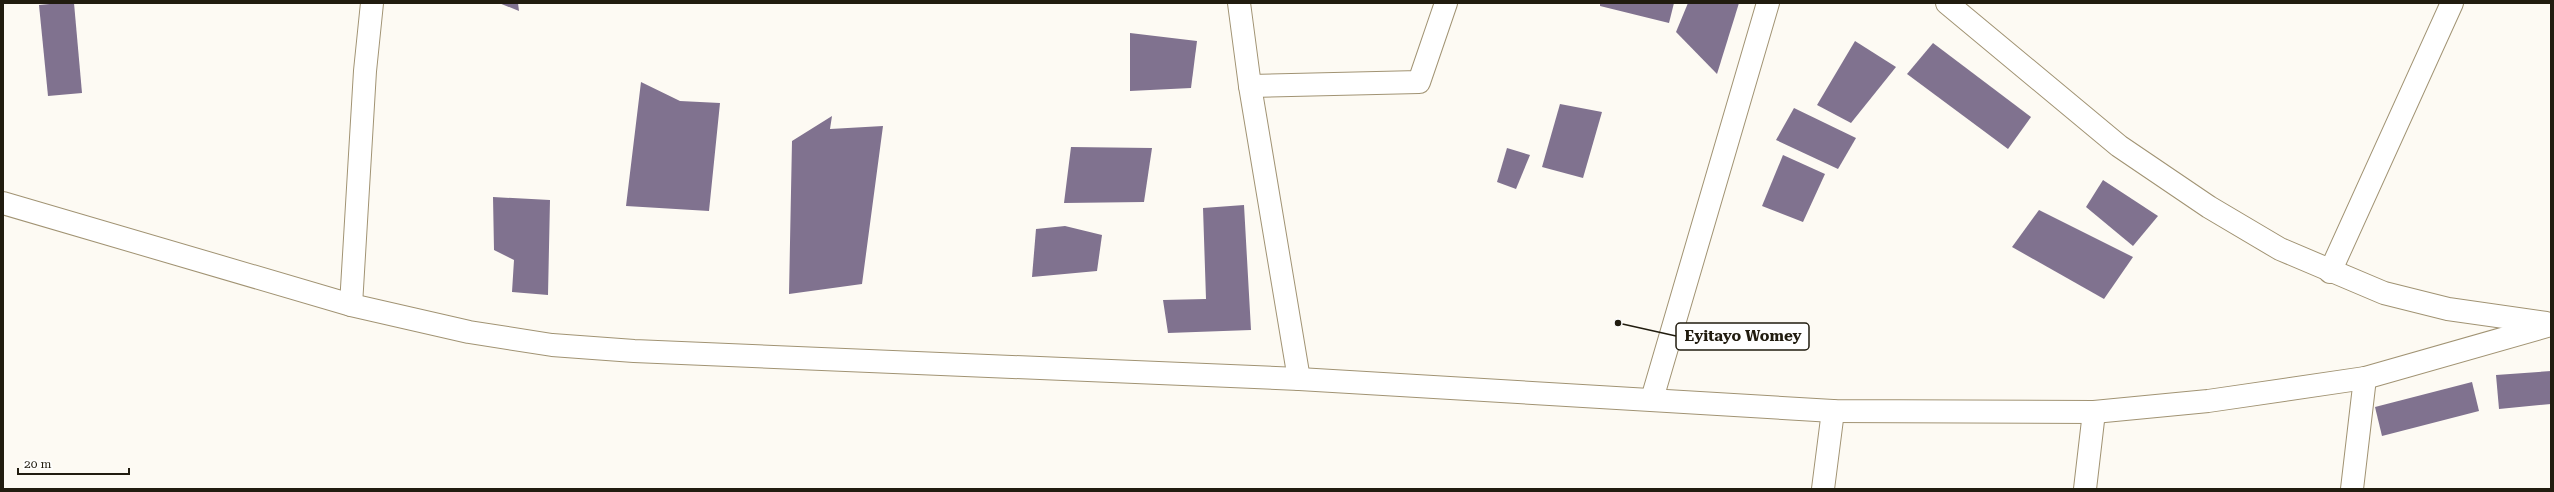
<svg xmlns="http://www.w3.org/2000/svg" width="2554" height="492" font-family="'Roboto Serif',serif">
  <rect width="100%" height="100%" fill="#fdfaf3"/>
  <g fill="#80728f">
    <polygon points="60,3 74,3 82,93 48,96 39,5"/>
    <polygon points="499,3 518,3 519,11"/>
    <polygon points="1600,3 1674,3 1669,23 1600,6"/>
    <polygon points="1688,3 1739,3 1717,74 1676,32"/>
    <polygon points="1130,33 1197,41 1191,88 1130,91"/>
    <polygon points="1855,41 1896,67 1851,123 1817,105"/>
    <polygon points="1933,43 2031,117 2008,149 1907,74"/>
    <polygon points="641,82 680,101 720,103 709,211 626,206"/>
    <polygon points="1560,104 1602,112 1583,178 1542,167"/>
    <polygon points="1794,108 1856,138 1838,169 1776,140"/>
    <polygon points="832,116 830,129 883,126 862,284 789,294 792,141"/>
    <polygon points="1071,147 1152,148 1144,202 1064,203"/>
    <polygon points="1507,148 1530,155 1516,189 1497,182"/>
    <polygon points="1783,155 1825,174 1803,222 1762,206"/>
    <polygon points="2103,180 2158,216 2133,246 2086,207"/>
    <polygon points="493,197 550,200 548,295 512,292 514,260 494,250"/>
    <polygon points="1244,205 1251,330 1168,333 1163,300 1206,299 1203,208"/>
    <polygon points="2039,210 2133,257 2104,299 2012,247"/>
    <polygon points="1065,226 1102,235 1097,271 1032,277 1036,229"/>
    <polygon points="2551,371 2551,404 2499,409 2496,375"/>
    <polygon points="2472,382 2479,411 2382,436 2375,407"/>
  </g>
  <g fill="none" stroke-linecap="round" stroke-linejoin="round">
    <g stroke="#a19373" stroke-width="24">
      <g id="street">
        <polyline points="1239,3 1250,86 1299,379"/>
        <polyline points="1250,86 1419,82 1446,3"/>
        <polyline points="2330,272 2452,3"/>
        <polyline points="351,305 365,71 372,3"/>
        <polyline points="1652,399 1768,3"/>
        <polyline points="1823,489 1833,411"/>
        <polyline points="2085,489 2094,412"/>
        <polyline points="2352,489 2365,378"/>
      </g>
    </g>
    <g stroke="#a19373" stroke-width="24">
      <g id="secondary">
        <polyline points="1947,3 2119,146 2209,207 2280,249 2384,293 2448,309 2546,323"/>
        <polyline points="3,203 351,305 469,332 552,345 634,351 1299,379 1833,411 2094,412 2208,401 2365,378 2551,325"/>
      </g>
    </g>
    <use href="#street" stroke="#fff" stroke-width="22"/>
    <use href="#secondary" stroke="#fff" stroke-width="22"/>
  </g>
  <path fill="none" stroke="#211c0f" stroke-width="1.5" d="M1618 323L1676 336"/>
  <circle fill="#211c0f" stroke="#fff" stroke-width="1.5" cx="1618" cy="323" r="4"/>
  <rect fill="#fff" stroke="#211c0f" stroke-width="1.5" x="1676" y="323" width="133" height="27" rx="4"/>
  <g font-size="15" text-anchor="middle" font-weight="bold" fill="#211c0f">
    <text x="1743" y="341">Eyitayo Womey</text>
  </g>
  <rect width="2554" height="492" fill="none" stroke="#211c0f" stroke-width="8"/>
  <path d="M18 468v6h111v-6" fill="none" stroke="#211c0f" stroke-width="2"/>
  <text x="24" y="468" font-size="12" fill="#211c0f" stroke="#ffffff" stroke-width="3" paint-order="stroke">20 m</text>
</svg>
